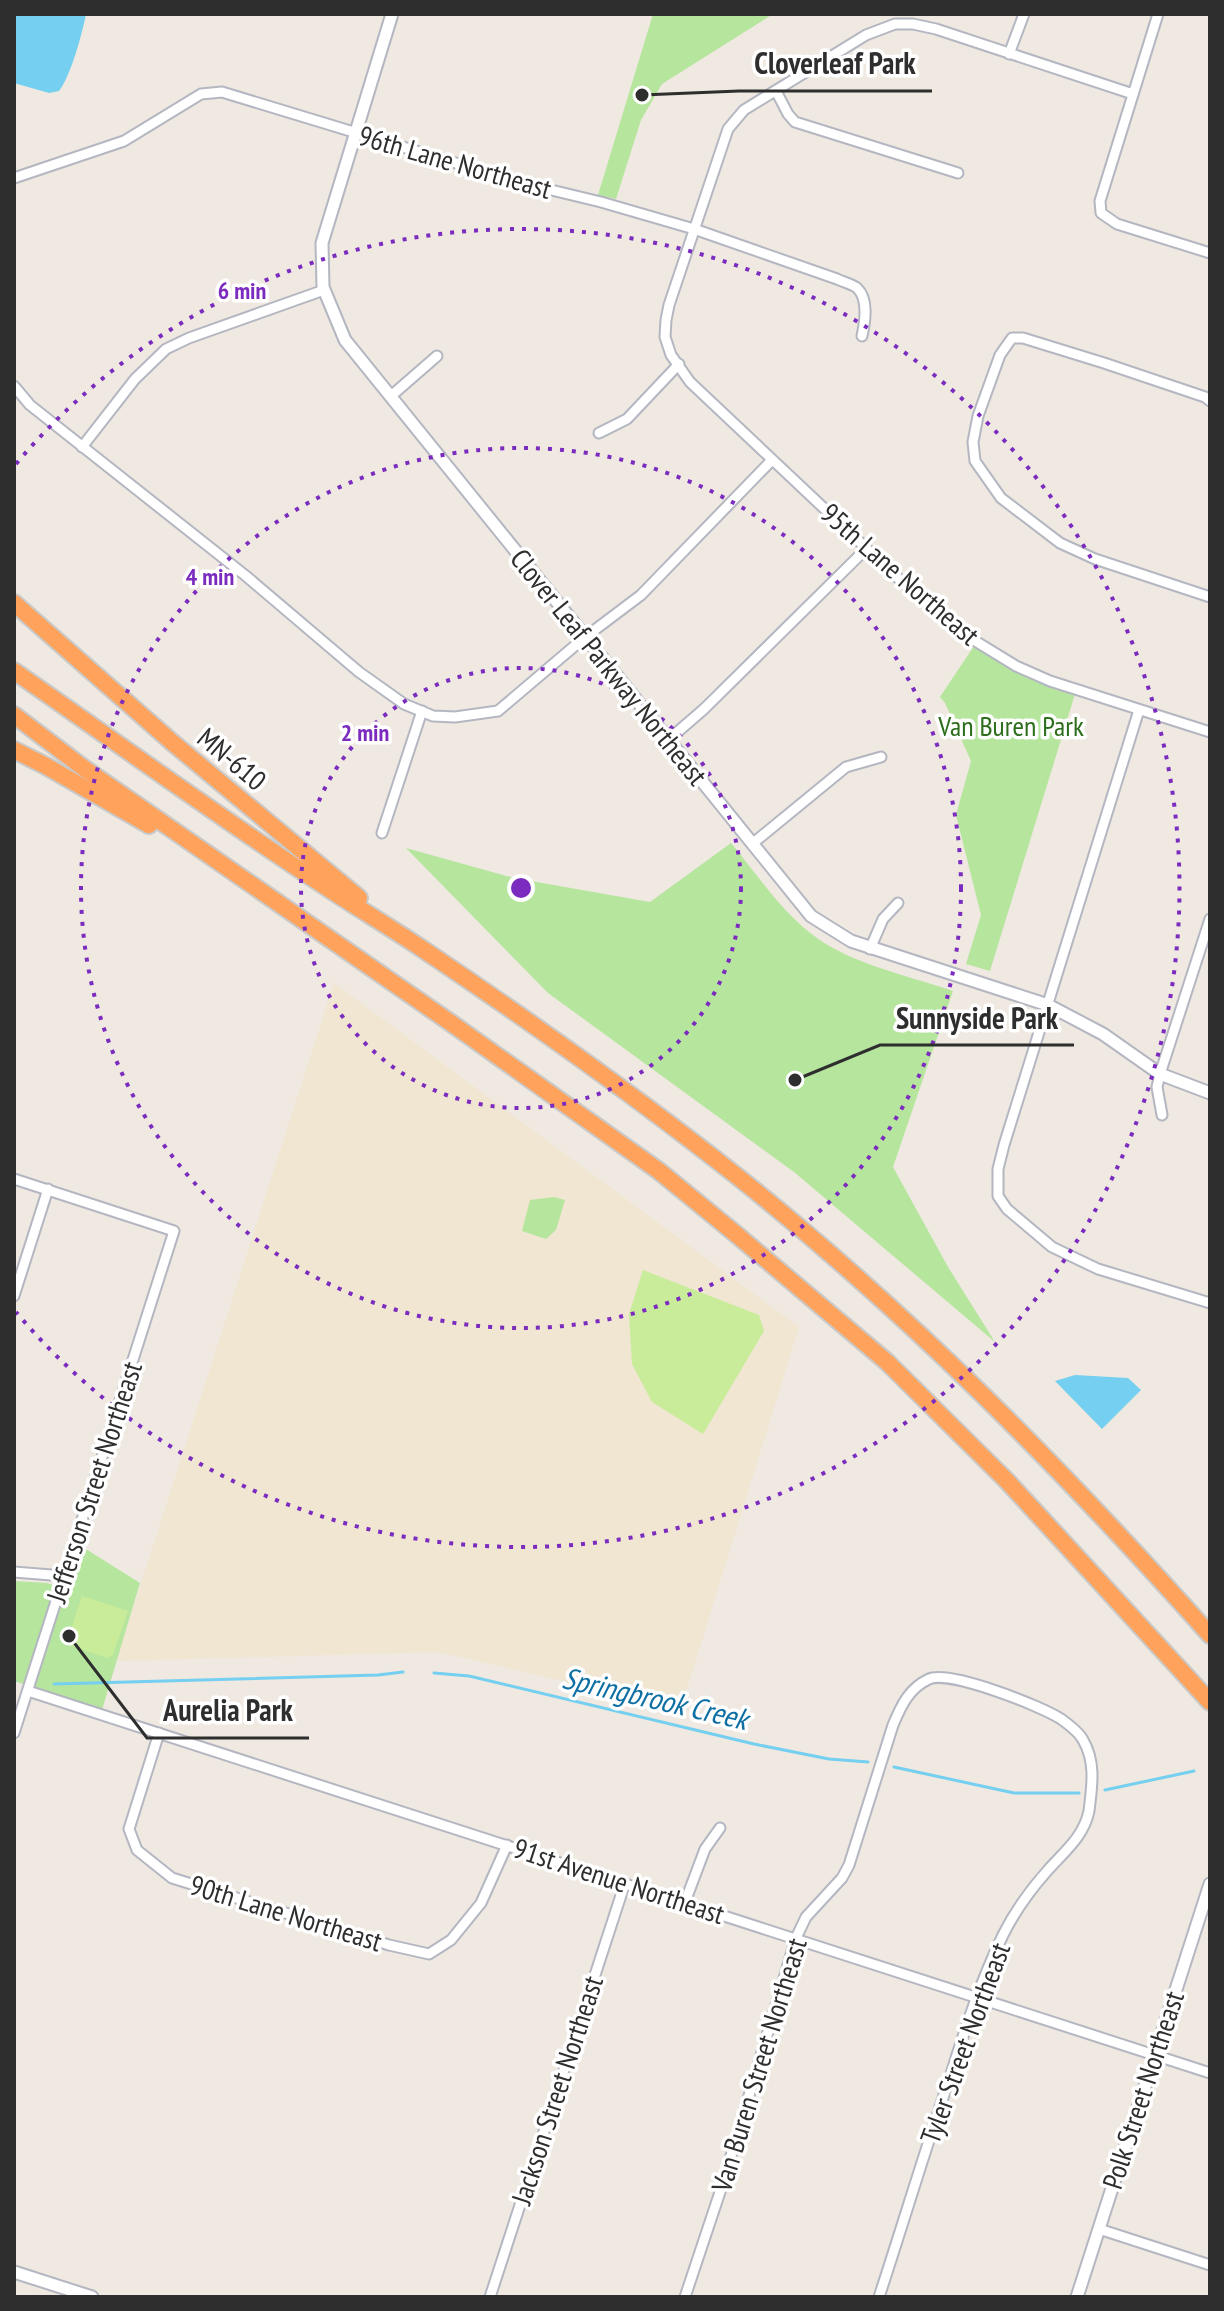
<svg xmlns="http://www.w3.org/2000/svg" width="1224" height="2311" font-family="'PT Sans Narrow',sans-serif">
  <rect width="100%" height="100%" fill="#efe9e1"/>
  <polygon fill="#f0e6d1" points="334,983 799,1327 681,1708 438,1652 116,1661"/>
  <g fill="#b6e59e">
    <polygon points="653,14 773,14 662,84 641,120 616,199 598,195"/>
    <path d="M 974,646 C 1006,667 1039,682 1075,694 L 990,971 L 966,964 L 981,915 L 956,815 L 971,761 L 945,703 L 940,697 Z"/>
    <path d="M 731,843 C 755,872 779,908 809,932 C 846,963 907,975 953,991 L 893,1167 L 948,1267 L 995,1342 L 794,1172 L 548,993 L 406,848 L 514,878 L 650,902 Z"/>
    <polygon points="554,1197 565,1200 556,1230 546,1239 522,1231 530,1200"/>
    <polygon points="81,1546 140,1583 102,1710 14,1681 14,1581 47,1583 68,1590"/>
  </g>
  <g fill="#c9ec9a">
    <polygon points="643,1270 759,1315 764,1331 703,1434 652,1402 632,1364 629,1314"/>
    <polygon points="82,1596 128,1611 113,1655 107,1658 66,1644"/>
  </g>
  <g fill="#75cff0">
    <path d="M 14,14 L 86,14 C 82,34 71,75 59,91 L 49,93 L 14,83 Z"/>
    <polygon points="1075,1375 1128,1378 1141,1390 1102,1429 1055,1381"/>
  </g>
  <g fill="none" stroke-linecap="round" stroke-linejoin="round">
    <g stroke="#75cff0" stroke-width="3">
      <polyline points="434,1673 469,1676 754,1744 829,1759 868,1762"/>
      <polyline points="14,1681 15,1681"/>
      <polyline points="54,1684 378,1675 403,1672"/>
      <polyline points="894,1767 1014,1793 1079,1793"/>
      <polyline points="1105,1790 1194,1771"/>
    </g>
    <g stroke="#b4b7c1" stroke-width="13">
      <g id="minor">
        <polyline points="1158,14 1100,201 1101,213 1117,224 1210,253"/>
        <polyline points="1009,54 1024,14"/>
        <polyline points="776,91 788,114 795,122 958,173"/>
        <polyline points="1133,94 936,29 913,24 895,24 866,35 744,110 728,129 669,305 666,320 665,337 671,355 690,382 900,580 972,639 1016,666 1050,681 1210,732"/>
        <path d="M 14,178 L 124,141 L 201,94 L 222,92 L 518,182 L 601,202 L 694,229 L 837,279 C 843,282 852,284 857,288 C 869,299 865,322 862,336"/>
        <polyline points="14,386 30,405 246,576 359,672 404,704 433,716 455,717 498,711 584,638 641,595 772,460"/>
        <polyline points="391,396 437,356"/>
        <polyline points="1210,401 1205,397 1104,363 1023,338 1012,338 1000,355 978,416 973,442 975,461 1001,498 1060,543 1095,559 1210,597"/>
        <polyline points="599,433 627,419 679,364"/>
        <polyline points="82,447 135,379 166,349 189,338 324,290"/>
        <polyline points="1139,710 1004,1145 998,1169 998,1196 1007,1209 1052,1247 1098,1269 1210,1303"/>
        <polyline points="667,741 704,709 866,549"/>
        <polyline points="382,833 422,711"/>
        <polyline points="752,844 846,767 881,757"/>
        <polyline points="870,949 883,919 898,903"/>
        <polyline points="1162,1115 1157,1087 1160,1074 1210,919"/>
        <polyline points="14,1179 174,1231 14,1733"/>
        <polyline points="14,1296 48,1189"/>
        <polyline points="14,1572 64,1576"/>
        <polyline points="28,1691 1210,2073"/>
        <polyline points="159,1733 129,1829 137,1850 172,1878 389,1945 429,1954 451,1940 481,1903 507,1845"/>
        <polyline points="685,1902 705,1849 720,1828"/>
        <polyline points="1099,2229 1210,2265"/>
        <polyline points="490,2297 625,1883"/>
        <path d="M 685,2297 L 722,2186 L 796,1938 L 806,1917 L 842,1878 L 849,1865 L 893,1725 C 901,1706 909,1688 929,1679 C 950,1670 1041,1706 1061,1719 C 1068,1724 1079,1732 1083,1740 C 1096,1762 1092,1786 1089,1811 C 1084,1836 1065,1851 1048,1870 C 1031,1889 1015,1911 1003,1935 C 981,1980 965,2029 950,2077 C 925,2150 903,2224 879,2297"/>
      </g>
    </g>
    <g stroke="#b4b7c1" stroke-width="15">
      <g id="tertiary">
        <polyline points="392,14 322,243 323,287 345,340 811,916 851,941 1048,1005 1103,1034 1160,1074 1210,1093"/>
        <polyline points="14,2272 92,2297"/>
        <polyline points="1077,2297 1210,1884"/>
      </g>
    </g>
    <g stroke="#c9c9c9" stroke-width="20">
      <g id="motorway">
        <polyline points="14,603 173,743 359,898"/>
        <path d="M 14,671 C 116,742 216,815 320,883 C 354,906 390,927 424,950 C 531,1022 637,1097 738,1177 C 911,1315 1063,1470 1210,1635"/>
        <polyline points="14,715 85,769 451,1023 659,1171 737,1235 887,1362 1008,1482 1210,1702"/>
        <polyline points="14,750 46,766 149,825"/>
      </g>
    </g>
    <use href="#minor" stroke="#fff" stroke-width="9"/>
    <use href="#tertiary" stroke="#fff" stroke-width="11"/>
    <use href="#motorway" stroke="#ffa35c" stroke-width="16"/>
  </g>
  <g fill="none" stroke="#7b2cbf" stroke-width="4" stroke-dasharray="4 8">
    <circle cx="521" cy="888" r="220"/>
    <circle cx="521" cy="888" r="440"/>
    <path d="M16 464A659 659 0 1 1 16 1312"/>
  </g>
  <g text-anchor="middle" stroke-width="7" stroke-linejoin="round" paint-order="stroke">
    <g font-size="28" fill="#2e2e2e" stroke="#fff">
      <text transform="translate(455 162) rotate(16)" y="10">96th Lane Northeast</text>
      <text transform="translate(900 574) rotate(41)" y="10">95th Lane Northeast</text>
      <text transform="translate(609 667) rotate(51)" y="10">Clover Leaf Parkway Northeast</text>
      <text transform="translate(232 759) rotate(40)" y="10">MN-610</text>
      <text transform="translate(94 1482) rotate(-72)" y="10">Jefferson Street Northeast</text>
      <text transform="translate(619 1881) rotate(18)" y="10">91st Avenue Northeast</text>
      <text transform="translate(286 1913) rotate(17)" y="10">90th Lane Northeast</text>
      <text transform="translate(965 2043) rotate(-70)" y="10">Tyler Street Northeast</text>
      <text transform="translate(759 2065) rotate(-73)" y="10">Van Buren Street Northeast</text>
      <text transform="translate(557 2090) rotate(-72)" y="10">Jackson Street Northeast</text>
      <text transform="translate(1143 2090) rotate(-72)" y="10">Polk Street Northeast</text>
    </g>
    <g font-size="28" fill="#2c6e1b" stroke="#fff">
      <text x="1011" y="736">Van Buren Park</text>
    </g>
    <g font-size="30" font-style="italic" fill="#0d6fa3" stroke="#fff">
      <text transform="translate(655 1699) rotate(13)" y="10">Springbrook Creek</text>
    </g>
  </g>
  <circle cx="521" cy="888" r="12" fill="#7b2cbf" stroke="#fff" stroke-width="4"/>
  <g font-size="24" text-anchor="middle" font-weight="bold" fill="#7b2cbf" stroke="#fff" stroke-width="7" stroke-linejoin="round" paint-order="stroke">
    <text x="242" y="299">6 min</text>
    <text x="210" y="585">4 min</text>
    <text x="365" y="741">2 min</text>
  </g>
  <path fill="none" stroke="#2e2e2e" stroke-width="3" d="M642 95L739 91H932M795 1080L880 1045H1074M69 1636L147 1738H309"/>
  <g fill="#2e2e2e" stroke="#fff" stroke-width="3">
    <circle cx="642" cy="95" r="8"/>
    <circle cx="795" cy="1080" r="8"/>
    <circle cx="69" cy="1636" r="8"/>
  </g>
  <g font-size="30" text-anchor="middle" font-weight="bold" fill="#2e2e2e" stroke="#fff" stroke-width="7" stroke-linejoin="round" paint-order="stroke">
    <text x="835" y="74">Cloverleaf Park</text>
    <text x="977" y="1029">Sunnyside Park</text>
    <text x="228" y="1721">Aurelia Park</text>
  </g>
  <rect width="1224" height="2311" fill="none" stroke="#2e2e2e" stroke-width="32"/>
</svg>
